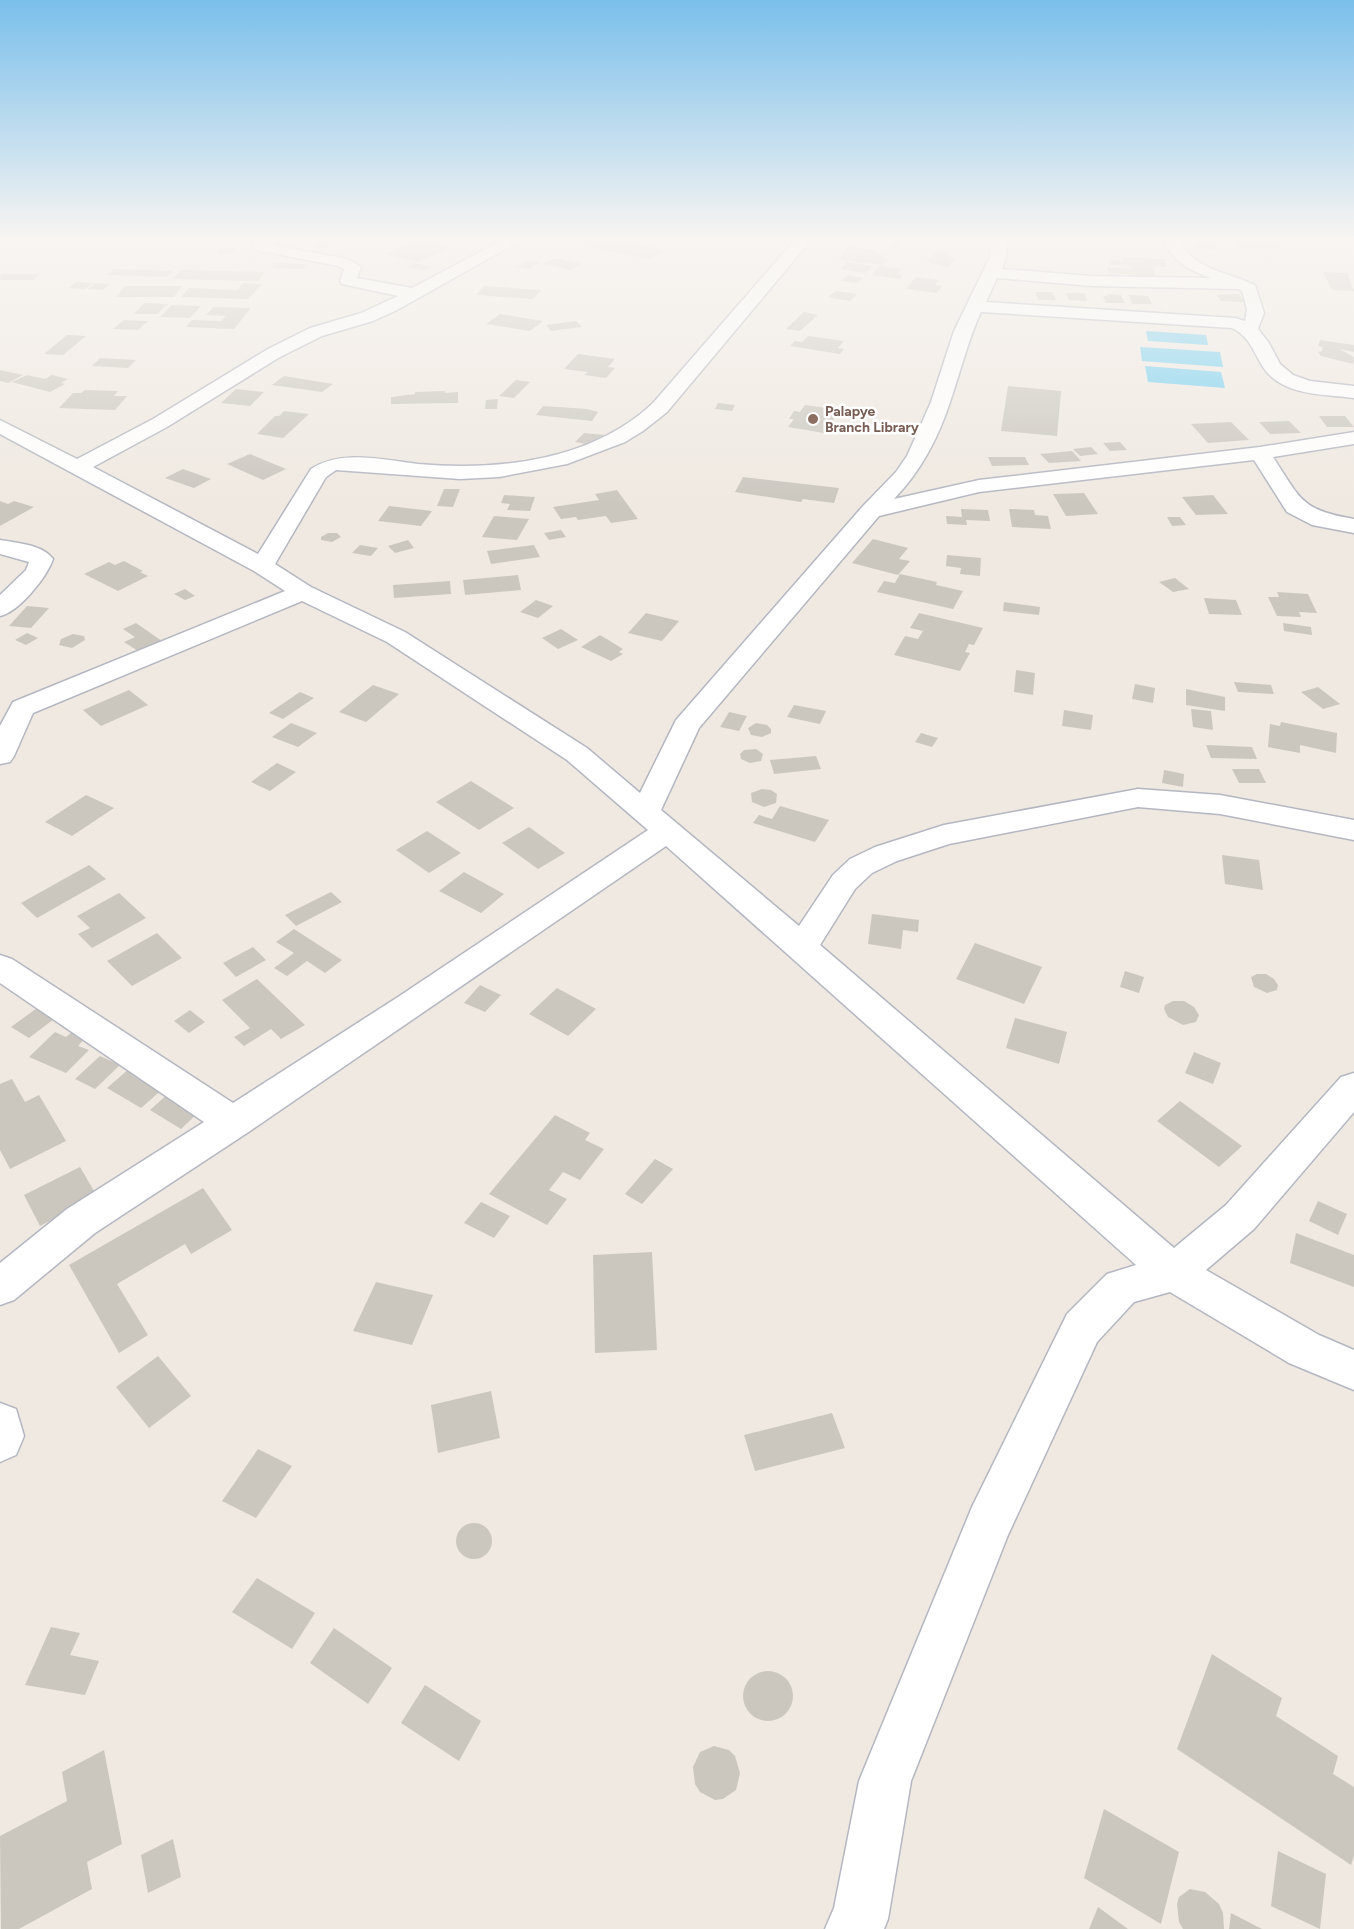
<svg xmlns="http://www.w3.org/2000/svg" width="1354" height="1929" font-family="Figtree,sans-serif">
  <rect width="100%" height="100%" fill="#efe9e1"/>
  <g fill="#75cff0">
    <polygon points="1146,331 1206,335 1208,345 1148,341"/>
    <polygon points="1140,347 1220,352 1223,367 1142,361"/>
    <polygon points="1145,366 1221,372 1225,388 1148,382"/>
  </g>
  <g fill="#cbc7bf">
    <polygon points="326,237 340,237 326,248 314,247"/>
    <polygon points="433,237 465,237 471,239 457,245 430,239"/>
    <polygon points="572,237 600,237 665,250 650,259 563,242"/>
    <polygon points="1079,237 1118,237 1120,242 1080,241"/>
    <polygon points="894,238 903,239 897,248 890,247"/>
    <polygon points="1234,239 1278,241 1282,249 1237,247"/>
    <polygon points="419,240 450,248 417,262 385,254"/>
    <polygon points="1194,243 1216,244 1218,250 1195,249"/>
    <polygon points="850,246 876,251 874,253 885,255 882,258 888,259 882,265 838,259"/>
    <polygon points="237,248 233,253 217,254 220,249"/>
    <polygon points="935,250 949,252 947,255 951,255 950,258 955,258 949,268 927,262"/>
    <polygon points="1121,257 1165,259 1167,267 1152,266 1156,276 1108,273 1107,267 1132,269 1131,266 1110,265 1109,260 1123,261"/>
    <polygon points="555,258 582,264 570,270 542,264"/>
    <polygon points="528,260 540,262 529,269 517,267"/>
    <polygon points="847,262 872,266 866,273 841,269"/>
    <polygon points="275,263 306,264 303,269 271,268"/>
    <polygon points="414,263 431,267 423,270 407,267"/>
    <polygon points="879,266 901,269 897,274 903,275 900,279 872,275"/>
    <polygon points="114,269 173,271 167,277 107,275"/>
    <polygon points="181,270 265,272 258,281 173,279"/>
    <polygon points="1323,272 1347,273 1354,291 1332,290"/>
    <polygon points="1,274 40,274 33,280 0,280"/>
    <polygon points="847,275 863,278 857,283 841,281"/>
    <polygon points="916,277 939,280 935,285 942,286 937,293 906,289"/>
    <polygon points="76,282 93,283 85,289 69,288"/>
    <polygon points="95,283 110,284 103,290 88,289"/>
    <polygon points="243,283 262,284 248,299 181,297 189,288 238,290"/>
    <polygon points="125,286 182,286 174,297 116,297"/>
    <polygon points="484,286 541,290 533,299 476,295"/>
    <polygon points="836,291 857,294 850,301 828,297"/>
    <polygon points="1035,292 1052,292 1056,300 1038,300"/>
    <polygon points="1066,293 1084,293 1087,301 1069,300"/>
    <polygon points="1107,294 1121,295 1125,303 1106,303 1103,296 1108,296"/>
    <polygon points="1239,294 1244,302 1221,301 1217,295"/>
    <polygon points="1129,295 1148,296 1152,304 1132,304"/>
    <polygon points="144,303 168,304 157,314 134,314"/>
    <polygon points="172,305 201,306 190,318 160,317"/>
    <polygon points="214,307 251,308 234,329 186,327 192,320 221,321 226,316 206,315"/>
    <polygon points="804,312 818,315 800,331 786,329"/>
    <polygon points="500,314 543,321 530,331 486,324"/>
    <polygon points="124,320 148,321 138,330 113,329"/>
    <polygon points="576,321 582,327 551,331 546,325"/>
    <polygon points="67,335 86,336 63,355 44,354"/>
    <polygon points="808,336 844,341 838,348 844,349 840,354 790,346 795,341 802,342"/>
    <polygon points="1320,340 1354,345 1354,352 1339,349 1354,357 1353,364 1321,356 1318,352 1322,351 1323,347 1318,346"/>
    <polygon points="578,354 615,359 608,367 615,368 606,378 584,375 588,372 564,369"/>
    <polygon points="100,358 136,360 128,368 92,366"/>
    <polygon points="0,370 23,375 8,383 0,381"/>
    <polygon points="27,375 45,379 52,375 68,379 61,383 65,384 50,392 12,382"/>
    <polygon points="284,376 333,384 322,392 272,385"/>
    <polygon points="516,380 530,382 514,398 499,396"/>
    <polygon points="1008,386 1061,391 1057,436 1001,431"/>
    <polygon points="236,389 264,392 250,406 221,403"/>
    <polygon points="85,390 118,391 114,396 127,396 115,410 59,408 73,393 81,393"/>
    <polygon points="445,391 445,393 458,392 458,403 391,404 391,397 415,394 415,392"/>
    <polygon points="498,399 497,409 485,409 486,400"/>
    <polygon points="718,403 735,405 732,411 715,409"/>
    <polygon points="805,405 840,410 824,433 788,427 794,419 789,419 794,411 800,412"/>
    <polygon points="543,406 587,409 598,412 592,421 536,415"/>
    <polygon points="284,411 309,414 283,438 257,434 275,416 279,416"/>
    <polygon points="1319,416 1345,416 1354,427 1327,427"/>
    <polygon points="1289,421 1301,433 1270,434 1259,422"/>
    <polygon points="1231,422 1249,440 1208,443 1191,424"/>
    <polygon points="584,433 605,435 596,446 575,442"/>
    <polygon points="1120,442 1127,450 1110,451 1103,443"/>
    <polygon points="1091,447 1098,454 1080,456 1073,449"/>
    <polygon points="1072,451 1081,461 1049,463 1040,454"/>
    <polygon points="250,454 286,469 263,480 227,464"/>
    <polygon points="988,457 1025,457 1029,465 992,466"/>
    <polygon points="183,469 211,479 194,488 165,478"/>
    <polygon points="743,477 839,488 834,503 803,499 801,502 735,492"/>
    <polygon points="444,489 460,489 453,507 437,506"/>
    <polygon points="617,490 638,519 611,523 606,516 578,520 576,517 561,519 553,507 599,500 595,494"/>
    <polygon points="1084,493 1098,514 1066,516 1053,494"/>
    <polygon points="504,495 535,497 530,511 507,510 510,504 501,503"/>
    <polygon points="1213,495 1228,514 1196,515 1182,497"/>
    <polygon points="0,501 8,504 14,501 34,507 0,526"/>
    <polygon points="389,506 432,511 421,526 378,521"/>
    <polygon points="961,509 988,510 990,521 966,520 967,525 947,524 946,516 962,517"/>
    <polygon points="1009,509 1034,510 1035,515 1048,516 1051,529 1012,527"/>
    <polygon points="494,516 529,519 517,540 482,537"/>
    <polygon points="1167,517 1180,517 1186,525 1172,526"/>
    <polygon points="561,530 566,537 549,540 544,533"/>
    <polygon points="328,533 337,533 341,537 332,542 321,540 321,537"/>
    <polygon points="873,539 908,548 899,559 910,561 898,575 852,563"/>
    <polygon points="408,540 414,548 395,553 388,546"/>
    <polygon points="360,545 378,548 371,556 352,553"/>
    <polygon points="534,545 540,557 491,564 487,551"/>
    <polygon points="947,555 981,558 980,576 960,574 961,568 946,566"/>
    <polygon points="124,561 143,571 140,572 148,576 118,591 84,574 109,562 115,565"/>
    <polygon points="900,574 937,582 936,585 963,591 953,609 877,592 884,581 895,583"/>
    <polygon points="518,575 521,590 465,595 463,580"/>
    <polygon points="1175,578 1189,589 1173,592 1159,582"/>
    <polygon points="450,581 451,594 394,598 393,585"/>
    <polygon points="185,589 195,596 185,600 174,594"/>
    <polygon points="1277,592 1308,594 1317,613 1299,612 1301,617 1277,616 1268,597 1279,597"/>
    <polygon points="1204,598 1236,600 1242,615 1209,614"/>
    <polygon points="536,600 553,606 538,618 520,612"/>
    <polygon points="1004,602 1040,607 1039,615 1003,611"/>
    <polygon points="27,606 49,608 31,628 9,626"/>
    <polygon points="646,613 679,621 662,641 628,633"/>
    <polygon points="919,613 983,628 974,645 969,644 965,652 970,653 960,671 894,655 905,636 918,639 923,631 910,628"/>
    <polygon points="136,623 162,641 138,651 124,642 135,637 123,629"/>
    <polygon points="1283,623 1311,627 1312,635 1284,631"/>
    <polygon points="561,629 578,640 558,649 542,638"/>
    <polygon points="27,633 38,638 26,645 15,640"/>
    <polygon points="73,634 84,636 85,640 72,648 59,645 61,639"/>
    <polygon points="600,635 623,649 619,652 623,654 611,661 581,647"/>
    <polygon points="1016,670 1035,673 1033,695 1014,692"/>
    <polygon points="1234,682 1271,685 1274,694 1238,692"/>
    <polygon points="1135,684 1155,688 1153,703 1132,699"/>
    <polygon points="373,685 399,694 366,722 339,712"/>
    <polygon points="1318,687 1340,704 1323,709 1301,692"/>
    <polygon points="1186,689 1225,697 1225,711 1186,705"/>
    <polygon points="129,690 148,705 101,726 83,710"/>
    <polygon points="300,692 314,698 283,719 269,713"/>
    <polygon points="794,705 826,711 820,724 787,717"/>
    <polygon points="1191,709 1211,711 1213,730 1193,727"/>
    <polygon points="1064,710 1093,715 1091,730 1062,726"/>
    <polygon points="729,712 747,716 739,731 720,727"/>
    <polygon points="1281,722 1337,733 1336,753 1300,745 1300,753 1268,747 1270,724 1280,726"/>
    <polygon points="291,723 317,733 298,747 272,737"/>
    <polygon points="756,723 767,725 771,729 771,733 762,737 751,735 748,728"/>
    <polygon points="921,733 938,738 932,747 915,742"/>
    <polygon points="1206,745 1252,747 1257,759 1211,758"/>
    <polygon points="756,749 763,754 761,761 750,763 741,759 740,754 744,750"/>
    <polygon points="816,756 821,769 774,774 770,760"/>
    <polygon points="277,763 296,772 270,791 251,782"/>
    <polygon points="1232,769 1259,769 1266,783 1239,783"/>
    <polygon points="1164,770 1184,774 1183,787 1162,783"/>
    <polygon points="471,781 514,808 479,830 436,802"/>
    <polygon points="762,789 771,790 777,794 776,803 764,807 752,802 751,793"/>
    <polygon points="86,795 114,808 72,836 45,822"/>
    <polygon points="780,806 829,820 815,842 753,823 759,815 772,819"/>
    <polygon points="529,827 565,853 538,869 502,843"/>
    <polygon points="427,831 461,853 429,873 396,850"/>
    <polygon points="1222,855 1259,860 1263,890 1225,884"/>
    <polygon points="89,865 106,879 37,918 21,903"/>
    <polygon points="464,872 504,894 481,913 439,891"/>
    <polygon points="331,892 342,902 296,926 285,915"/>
    <polygon points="119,893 146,918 92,948 78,934 90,928 77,916"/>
    <polygon points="872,914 919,920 918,932 903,930 901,949 868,944"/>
    <polygon points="294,929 342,960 325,973 307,961 287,976 274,968 294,953 276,942"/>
    <polygon points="157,933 182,958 132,986 107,961"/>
    <polygon points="975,943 1042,967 1024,1004 956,979"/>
    <polygon points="253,947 266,960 236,977 223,963"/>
    <polygon points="1125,971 1144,977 1139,993 1120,987"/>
    <polygon points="1257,974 1266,974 1274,979 1278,985 1277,990 1267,993 1254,987 1251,977"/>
    <polygon points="257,979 305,1025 281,1039 271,1029 244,1046 234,1037 250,1028 222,1000"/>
    <polygon points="480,985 501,995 485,1012 464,1003"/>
    <polygon points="557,988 596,1009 568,1036 529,1014"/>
    <polygon points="1173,1001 1184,1001 1194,1007 1199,1015 1196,1022 1183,1025 1168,1017 1164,1009 1165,1005"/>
    <polygon points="37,1008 54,1019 29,1038 11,1027"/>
    <polygon points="190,1010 205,1022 189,1033 174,1021"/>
    <polygon points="1015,1018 1067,1032 1059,1064 1006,1048"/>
    <polygon points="55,1032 66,1037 72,1032 86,1037 78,1046 89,1050 66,1073 29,1057"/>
    <polygon points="1194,1052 1221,1063 1213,1084 1185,1073"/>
    <polygon points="100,1056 120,1065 95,1089 75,1079"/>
    <polygon points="130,1068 164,1088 141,1108 107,1088"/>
    <polygon points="12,1079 25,1102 39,1095 66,1141 10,1169 0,1150 0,1084"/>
    <polygon points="169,1093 200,1111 181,1129 150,1110"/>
    <polygon points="1180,1101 1242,1146 1219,1167 1157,1121"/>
    <polygon points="555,1115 590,1133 585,1140 604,1149 580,1180 563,1172 549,1190 567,1199 547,1225 489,1194"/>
    <polygon points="655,1159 673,1169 642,1204 625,1194"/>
    <polygon points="80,1167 97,1196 40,1226 24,1195"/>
    <polygon points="203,1188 232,1230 191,1254 185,1244 117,1284 148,1335 119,1353 69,1265"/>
    <polygon points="1318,1201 1347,1214 1338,1235 1309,1221"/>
    <polygon points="481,1202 510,1216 494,1238 464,1223"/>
    <polygon points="1296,1233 1354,1255 1354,1287 1290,1263"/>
    <polygon points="652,1252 657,1350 595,1353 593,1255"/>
    <polygon points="376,1282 433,1295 412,1345 353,1331"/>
    <polygon points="158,1356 191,1396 149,1428 116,1387"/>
    <polygon points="491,1391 500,1438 438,1453 431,1405"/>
    <polygon points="832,1413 845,1448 755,1471 744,1435"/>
    <polygon points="258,1449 292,1466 256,1518 222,1501"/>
    <circle cx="474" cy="1541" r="18"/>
    <polygon points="257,1578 315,1613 292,1649 232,1612"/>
    <polygon points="51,1627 80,1633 70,1655 99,1661 85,1695 25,1685"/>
    <polygon points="334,1628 392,1668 368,1704 310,1663"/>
    <polygon points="1212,1654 1282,1698 1276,1716 1338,1756 1333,1774 1354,1787 1354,1856 1351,1865 1177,1749"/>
    <circle cx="768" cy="1696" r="25"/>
    <polygon points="425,1685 481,1721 459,1761 401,1723"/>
    <polygon points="714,1746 729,1750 735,1756 740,1773 736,1790 723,1799 715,1800 700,1792 695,1784 693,1767 700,1752"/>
    <polygon points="104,1750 122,1844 87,1862 92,1889 19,1929 1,1929 0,1836 67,1801 62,1772"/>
    <polygon points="1104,1809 1179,1852 1161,1924 1084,1878"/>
    <polygon points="173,1839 181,1877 148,1893 141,1855"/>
    <polygon points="1278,1851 1326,1874 1320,1929 1271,1906"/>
    <polygon points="1190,1889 1205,1892 1219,1904 1223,1913 1224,1929 1183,1929 1179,1922 1177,1904 1179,1897"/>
    <polygon points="1098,1907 1128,1929 1089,1929"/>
    <polygon points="1231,1913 1262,1929 1229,1929"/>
  </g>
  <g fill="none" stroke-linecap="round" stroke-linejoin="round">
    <g stroke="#b4b7c1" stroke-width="3">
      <g id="minor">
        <path d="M 264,237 L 284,237 L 273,245 L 348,259 L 361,267 L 357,278 L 412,288 L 508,237 L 527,237 L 397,310 L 373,321 L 322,336 L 280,357 L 167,427 L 93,467 L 258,554 L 311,469 C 342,449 383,460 418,464 C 498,471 592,461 653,403 L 793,242 L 793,237 L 809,237 L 806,246 L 667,412 L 643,431 L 625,442 L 567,464 L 499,477 L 460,479 L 336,470 L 326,477 L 275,564 L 311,587 L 405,632 L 587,748 L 640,793 L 676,720 L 863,506 L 896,472 L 907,456 L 931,402 L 954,331 L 990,257 L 991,237 L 1007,237 L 1006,257 L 1002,269 L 1092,276 L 1211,278 C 1188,270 1171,261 1163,237 L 1179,237 C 1189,269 1228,272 1255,285 L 1264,313 L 1258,329 L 1269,343 L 1280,364 L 1293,375 L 1310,381 L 1354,386 L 1354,398 C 1323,394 1282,396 1263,367 C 1253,351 1250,337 1232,328 L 981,312 C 968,340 961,370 951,399 C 939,437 921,471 894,499 L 979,480 L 1260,447 L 1354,432 L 1354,444 L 1273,457 C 1301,500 1301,510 1354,519 L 1354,533 L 1312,525 L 1287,512 L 1254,460 L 979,492 L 879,516 L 699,728 L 661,810 L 799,926 L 833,875 L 850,859 L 875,847 L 944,825 L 1138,789 L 1220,795 L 1354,820 L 1354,840 L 1220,814 L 1138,807 L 949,844 L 897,861 L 872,873 L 855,889 L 820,945 L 1174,1248 L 1226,1205 L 1341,1077 L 1354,1073 L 1354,1112 L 1254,1229 L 1206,1270 L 1319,1335 L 1354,1350 L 1354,1390 L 1289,1363 L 1170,1292 L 1134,1302 L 1097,1342 L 1008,1535 L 911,1781 L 888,1919 L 884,1929 L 825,1929 L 834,1908 L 859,1781 L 972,1507 L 1067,1314 L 1107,1274 L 1136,1265 L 666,846 L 247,1133 L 95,1233 L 14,1300 L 0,1305 L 0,1263 L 67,1209 L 204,1122 L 0,983 L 0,955 L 12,959 L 233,1103 L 398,997 L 648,830 L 567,760 L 387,642 L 302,601 L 33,713 L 14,756 L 10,762 L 0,764 L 0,726 L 13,702 L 285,591 L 254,571 L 0,434 L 0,420 L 77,459 L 153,419 L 268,349 L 310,328 L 361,313 L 398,296 L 342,284 L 340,281 L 344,269 L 338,266 L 256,250 L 253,244 ZM 997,278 L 1092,286 L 1238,289 L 1242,291 L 1247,309 L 1245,321 L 1235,318 L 986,302 Z"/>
        <path d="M 0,540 C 16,543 42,544 53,559 C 47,577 19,612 0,616 L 0,595 L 26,570 L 29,562 L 0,554 Z"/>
        <polygon points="0,1403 16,1409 24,1436 16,1455 0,1462"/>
      </g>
    </g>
    <use href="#minor" fill="#fff" fill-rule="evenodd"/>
  </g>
  <linearGradient id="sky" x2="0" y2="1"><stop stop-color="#7abfeb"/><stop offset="0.47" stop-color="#f8f5f2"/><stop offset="1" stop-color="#f8f5f2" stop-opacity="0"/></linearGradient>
  <rect width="1354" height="507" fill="url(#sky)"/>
  <circle fill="#8d6e63" stroke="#fff" stroke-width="2" cx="813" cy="419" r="6"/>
  <g text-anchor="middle" stroke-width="5" stroke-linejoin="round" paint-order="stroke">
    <g font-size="14" font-weight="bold" fill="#785e54" stroke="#fff" text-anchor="start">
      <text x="825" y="416">Palapye<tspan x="825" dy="16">Branch Library</tspan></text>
    </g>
  </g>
</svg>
